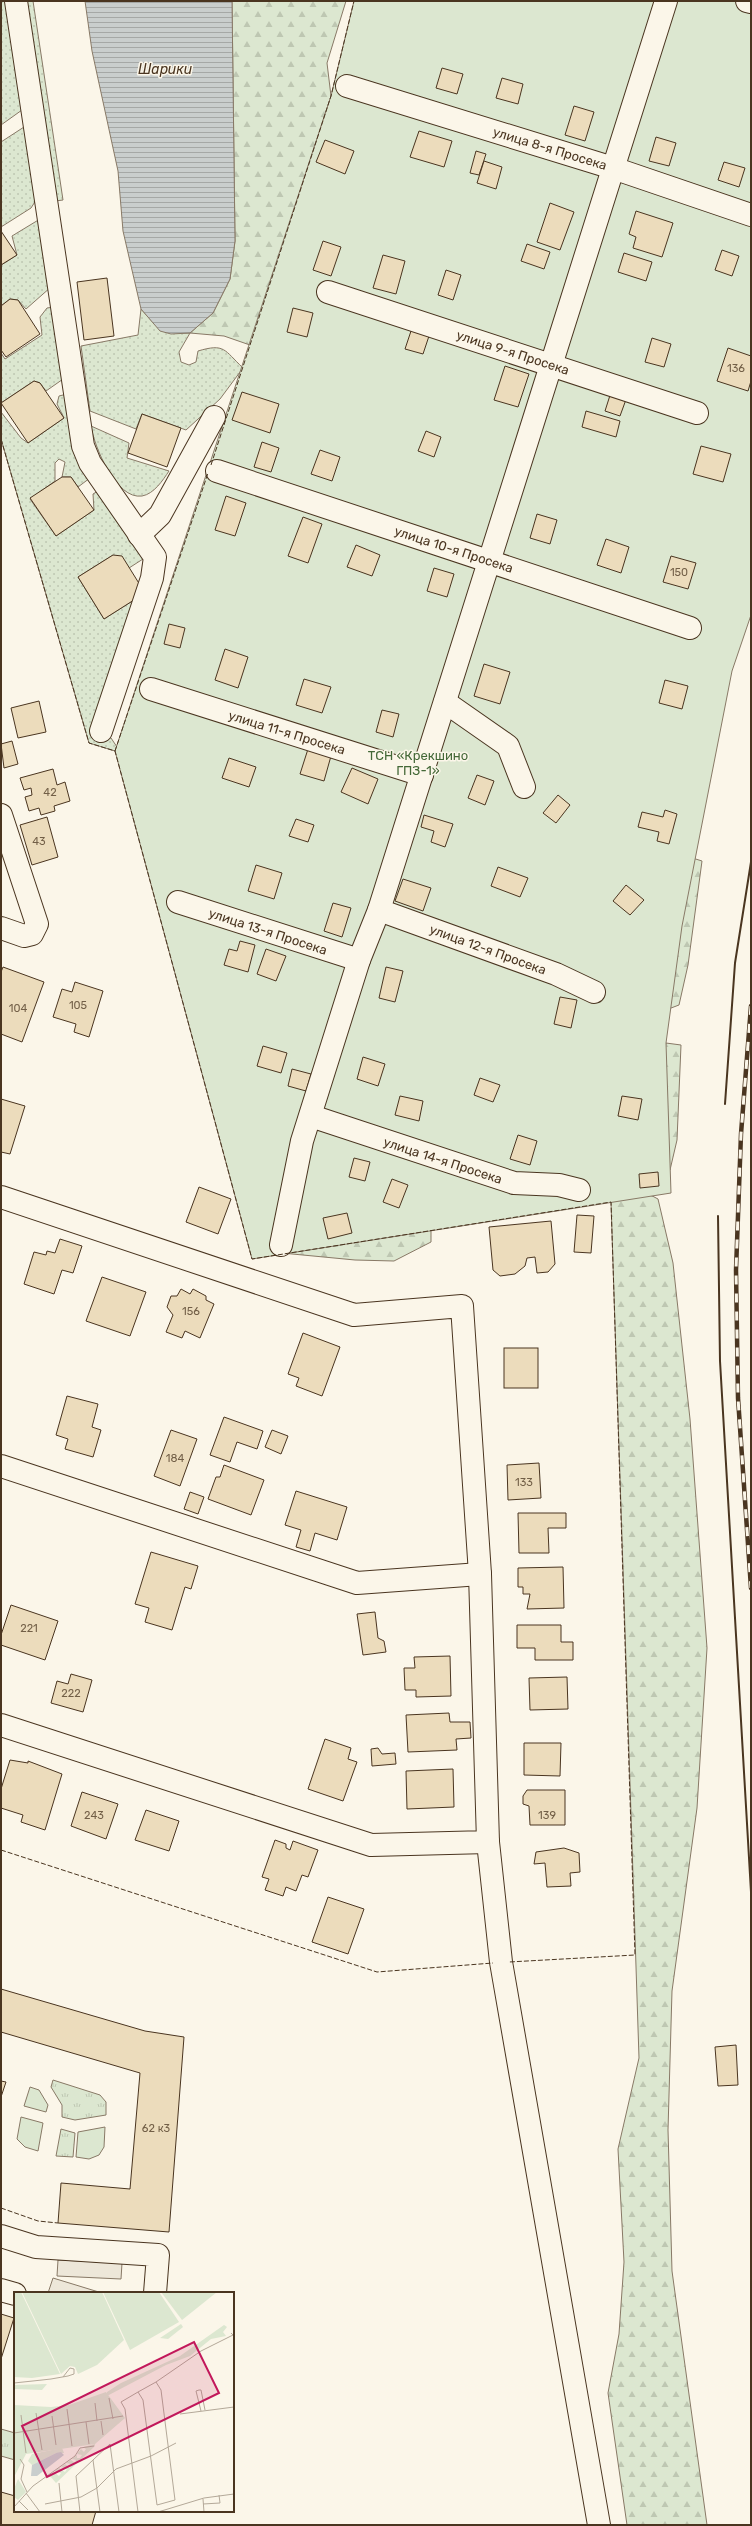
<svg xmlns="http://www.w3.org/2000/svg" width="752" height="2526" font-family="Rubik,sans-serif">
  <defs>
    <pattern id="grass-dots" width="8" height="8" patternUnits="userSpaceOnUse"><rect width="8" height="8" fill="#dce7d0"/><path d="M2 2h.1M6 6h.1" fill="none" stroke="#bec7b2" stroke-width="1.8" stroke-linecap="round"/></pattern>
    <pattern id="forest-firs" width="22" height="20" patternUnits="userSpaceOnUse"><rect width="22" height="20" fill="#dce7d0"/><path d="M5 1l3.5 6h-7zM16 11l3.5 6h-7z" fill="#bec7b2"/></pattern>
    <pattern id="park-tufts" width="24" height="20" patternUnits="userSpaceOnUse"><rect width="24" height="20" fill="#dce7d0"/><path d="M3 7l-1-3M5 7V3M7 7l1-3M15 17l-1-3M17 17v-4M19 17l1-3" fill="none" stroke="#bec7b2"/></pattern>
    <pattern id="water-rules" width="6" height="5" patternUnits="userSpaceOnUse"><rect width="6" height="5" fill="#c9cecd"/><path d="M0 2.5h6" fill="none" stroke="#a5a8a6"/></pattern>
  </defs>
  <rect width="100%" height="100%" fill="#fbf6e9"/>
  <g fill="url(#grass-dots)" stroke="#887966">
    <polygon points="1,1 7,1 22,110 1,125"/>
    <polygon points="22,1 33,1 63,200 55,201"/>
    <polygon points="24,127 29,129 38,197 31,208 1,227 1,142"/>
    <polygon points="40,219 51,287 26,309 18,300 10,299 1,306 1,265 17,255 12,236"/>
    <polygon points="54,307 66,377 46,391 40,383 34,381 1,403 1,353 5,359 42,335 40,317 47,308"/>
    <path d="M 141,309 C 160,330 160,334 190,333 L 179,352 L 181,362 L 189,365 L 196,362 L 198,351 C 225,343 224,350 243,368 L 220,399 L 186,430 L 142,414 L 136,429 L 90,411 L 81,346 L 138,335 Z"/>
    <polygon points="67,394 90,478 78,487 71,477 62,477 65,462 59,459 55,463 55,481 30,499 56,536 94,510 93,494 98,491 143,559 129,568 113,555 78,577 104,619 145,593 102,736 111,738 117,747 115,751 89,743 1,439 1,412 21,438 28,443 64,418 57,404 59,396"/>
    <path d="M 91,426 L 129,443 L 127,458 L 169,471 C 163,480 154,494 142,496 C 116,500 94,446 91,426 Z"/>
  </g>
  <g fill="url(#forest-firs)" stroke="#887966">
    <polygon points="232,1 346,1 327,63 331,96 250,345 224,336 190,333 213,313 230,279 235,241"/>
    <polygon points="683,855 702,861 688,965 679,1005 663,1011"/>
    <polygon points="666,1043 681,1045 677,1140 670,1170 648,1095"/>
    <polygon points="613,1175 658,1199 673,1263 690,1419 707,1648 697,1808 672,1991 668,2130 672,2271 707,2525 627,2525 608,2393 619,2334 624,2262 618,2149 639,2058 611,1202"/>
    <polygon points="431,1217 431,1242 394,1261 355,1260 261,1251"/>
  </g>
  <g fill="url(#park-tufts)" stroke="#887966">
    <polygon points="53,2080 100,2095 106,2102 106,2115 75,2120 62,2117 62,2105 51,2087"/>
    <polygon points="61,2129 75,2133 73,2157 56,2156"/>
    <polygon points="1,2429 15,2433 15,2460 1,2456"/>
  </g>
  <g fill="#dce7d0" stroke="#887966">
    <polygon points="354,1 751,1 751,615 732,671 682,926 666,1043 671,1193 252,1259 115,751 331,96"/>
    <polygon points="30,2087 39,2090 48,2105 46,2112 24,2106"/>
    <polygon points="21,2117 43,2123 38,2151 25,2147 17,2139"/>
    <polygon points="105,2127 104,2147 99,2155 89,2159 76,2157 78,2132"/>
  </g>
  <g fill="#ede7d9" stroke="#887966">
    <polygon points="58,2260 122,2263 121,2279 57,2276"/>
    <polygon points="53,2278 102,2293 48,2293"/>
  </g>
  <polygon fill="url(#water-rules)" stroke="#887966" points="85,1 232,1 235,241 230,279 213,313 190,333 171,334 160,331 141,309 123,231 118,171 92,51"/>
  <g fill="#ecdcbc" stroke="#4a3520">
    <polygon points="442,68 463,74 457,94 436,88"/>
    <polygon points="502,78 523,84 518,104 496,98"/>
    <polygon points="574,106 594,112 585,141 565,135"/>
    <polygon points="419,131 452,141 444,167 410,157"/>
    <polygon points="656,137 676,143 669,166 649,161"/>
    <polygon points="325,140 354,151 345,174 316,162"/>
    <polygon points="476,151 486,154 479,175 470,173"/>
    <polygon points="484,161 502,167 496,189 477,183"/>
    <polygon points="724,162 745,168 739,187 718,180"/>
    <polygon points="550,203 574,212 560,250 537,242"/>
    <polygon points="636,211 673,223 662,257 633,248 636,237 629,234"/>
    <polygon points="1,231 17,255 1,265"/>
    <polygon points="323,241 341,247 331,276 313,270"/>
    <polygon points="527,244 550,252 544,269 521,261"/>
    <polygon points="722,250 739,256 732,276 715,270"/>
    <polygon points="624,253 652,262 646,281 618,272"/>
    <polygon points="383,255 405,261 396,294 373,288"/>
    <polygon points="446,270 461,275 453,300 438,295"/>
    <polygon points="107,278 114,336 84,340 77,282"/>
    <polygon points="10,299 18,300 40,334 6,357 1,350 1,306"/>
    <polygon points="293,308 313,313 307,337 287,332"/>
    <polygon points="412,328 430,333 423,354 405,349"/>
    <polygon points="652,338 671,344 664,367 645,362"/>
    <polygon points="728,348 751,356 751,381 748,391 717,381"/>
    <polygon points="505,366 529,374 518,407 494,400"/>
    <polygon points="34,381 40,383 64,418 28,443 1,403"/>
    <polygon points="612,389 628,394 620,416 605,411"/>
    <polygon points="242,392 279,404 270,433 232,420"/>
    <polygon points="586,411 620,421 616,437 582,427"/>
    <polygon points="142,414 181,428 167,467 128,453"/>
    <polygon points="426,431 441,437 434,457 418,451"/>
    <polygon points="262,442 279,448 271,472 254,467"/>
    <polygon points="701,446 731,454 723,482 693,474"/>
    <polygon points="320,450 340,457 332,481 311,474"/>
    <polygon points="62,477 71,477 94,510 56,536 30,498"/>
    <polygon points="226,496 246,503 235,536 215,530"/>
    <polygon points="537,514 557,520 550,544 530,538"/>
    <polygon points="303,517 322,524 308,563 288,556"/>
    <polygon points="606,539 629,547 621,573 597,565"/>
    <polygon points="356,545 380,555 372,576 347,567"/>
    <polygon points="113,555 122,556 145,593 104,619 78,577"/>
    <polygon points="671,556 696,563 688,589 663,582"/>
    <polygon points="434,568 454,574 447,597 427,591"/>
    <polygon points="169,624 185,628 180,648 164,644"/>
    <polygon points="225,649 248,657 238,688 215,680"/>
    <polygon points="484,664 510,672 500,704 474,696"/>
    <polygon points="304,679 331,687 322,713 296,705"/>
    <polygon points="665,680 688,686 682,709 659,703"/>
    <polygon points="39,701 46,732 18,738 11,708"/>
    <polygon points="382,710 399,714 393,737 376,732"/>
    <polygon points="12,741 18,764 4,768 1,744"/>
    <polygon points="308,749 331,756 324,781 300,774"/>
    <polygon points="229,758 256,767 249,787 222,778"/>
    <polygon points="352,768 378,779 368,804 341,792"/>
    <polygon points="53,769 57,785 65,782 70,801 54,806 55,811 41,815 39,808 29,811 25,797 32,795 31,788 24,790 20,778"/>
    <polygon points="477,775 494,781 485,805 468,798"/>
    <polygon points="558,795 570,805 556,823 543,813"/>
    <polygon points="665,810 677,814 669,844 657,841 659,832 638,827 642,812 663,817"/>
    <polygon points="424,815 453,824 445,847 431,842 434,831 421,827"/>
    <polygon points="47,817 58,857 32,865 20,825"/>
    <polygon points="296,819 314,825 308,842 289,836"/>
    <polygon points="256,865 282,873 274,899 248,891"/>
    <polygon points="498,867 528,878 520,897 491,886"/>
    <polygon points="403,879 431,888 423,911 395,901"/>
    <polygon points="626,885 644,900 630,915 613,901"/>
    <polygon points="333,903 351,908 342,937 324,931"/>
    <polygon points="240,941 255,945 248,972 224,965 229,949 237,951"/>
    <polygon points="266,949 286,956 276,981 257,974"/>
    <polygon points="3,967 44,982 22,1042 1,1034 1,972"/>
    <polygon points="386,967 403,971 395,1002 379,998"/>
    <polygon points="75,982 103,991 89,1037 74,1032 76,1024 53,1017 62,989 72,992"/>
    <polygon points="560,997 577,1000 571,1028 554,1024"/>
    <polygon points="263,1046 287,1053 281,1073 257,1066"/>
    <polygon points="363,1057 385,1064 378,1086 357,1079"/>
    <polygon points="292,1069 311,1074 306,1091 288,1086"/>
    <polygon points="480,1078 500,1085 493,1102 474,1095"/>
    <polygon points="400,1096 423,1101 419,1121 395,1115"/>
    <polygon points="622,1096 642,1099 638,1120 618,1116"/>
    <polygon points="1,1099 25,1106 10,1154 1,1152"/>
    <polygon points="518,1135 537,1141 530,1165 510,1159"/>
    <polygon points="354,1158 370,1162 365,1181 349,1177"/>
    <polygon points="658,1172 659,1186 640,1188 639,1174"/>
    <polygon points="392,1179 408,1185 399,1208 383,1202"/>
    <polygon points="199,1187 231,1199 218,1234 186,1222"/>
    <polygon points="347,1213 352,1233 328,1239 323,1218"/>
    <polygon points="577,1215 594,1216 591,1253 574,1252"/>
    <polygon points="551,1221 555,1264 548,1272 537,1273 535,1257 527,1258 525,1266 515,1274 500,1276 493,1270 489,1227"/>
    <polygon points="60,1239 82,1246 73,1273 62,1270 54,1294 24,1284 34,1252 46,1255 47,1251 55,1253"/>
    <polygon points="102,1277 146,1292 130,1336 86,1321"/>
    <polygon points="181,1289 190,1294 193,1289 206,1296 206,1300 214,1304 200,1338 185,1331 182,1338 166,1332 173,1315 167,1307 171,1296 177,1296"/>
    <polygon points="303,1333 340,1347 322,1396 296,1386 299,1378 288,1374"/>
    <rect x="504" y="1348" width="34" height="40"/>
    <polygon points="67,1396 98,1404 92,1427 101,1430 93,1457 65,1449 68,1439 56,1435"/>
    <polygon points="224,1417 263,1431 257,1449 237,1442 230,1462 210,1455"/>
    <polygon points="171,1430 197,1439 180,1486 154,1476"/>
    <polygon points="272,1430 288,1436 281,1454 265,1447"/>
    <polygon points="539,1463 541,1498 508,1500 507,1465"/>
    <polygon points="224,1465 264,1480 251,1515 208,1499 216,1477 220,1477"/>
    <polygon points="296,1491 347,1507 337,1540 315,1533 310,1551 296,1547 301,1530 285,1525"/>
    <polygon points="190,1492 204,1497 198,1514 184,1509"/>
    <polygon points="518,1513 566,1513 566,1528 548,1528 549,1553 519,1553"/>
    <polygon points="151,1552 198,1566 191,1589 185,1587 172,1630 145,1622 149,1608 135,1604"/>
    <polygon points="563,1567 564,1608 527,1609 530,1594 523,1594 523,1587 518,1587 518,1568"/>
    <polygon points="11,1605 58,1621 45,1660 1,1645 1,1635"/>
    <polygon points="375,1612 378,1638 384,1641 386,1652 363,1655 357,1614"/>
    <polygon points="517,1625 561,1625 561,1642 573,1642 573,1660 535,1660 535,1648 517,1648"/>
    <polygon points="450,1656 451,1696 416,1697 416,1690 405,1690 404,1668 415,1668 414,1657"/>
    <polygon points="71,1674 92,1680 83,1712 51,1703 57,1681 68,1684"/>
    <polygon points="567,1677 568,1709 530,1710 529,1678"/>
    <polygon points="449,1713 450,1722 470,1722 471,1738 456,1739 457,1750 408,1752 406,1715"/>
    <polygon points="325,1739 351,1748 348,1759 357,1762 343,1801 308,1789"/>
    <polygon points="524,1743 561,1743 560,1776 524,1775"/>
    <polygon points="378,1748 382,1754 395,1753 396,1764 372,1766 371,1749"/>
    <polygon points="10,1760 28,1763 28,1761 62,1774 45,1830 21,1822 23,1815 1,1808 1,1789"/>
    <polygon points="453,1769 454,1807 407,1809 406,1771"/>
    <polygon points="527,1790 565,1790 565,1825 530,1825 529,1806 523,1804 523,1796"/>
    <polygon points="82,1792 118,1804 106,1839 71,1826"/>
    <polygon points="146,1810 179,1821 169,1851 135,1840"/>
    <polygon points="275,1840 286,1844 286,1848 290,1850 293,1841 318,1850 308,1877 302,1875 296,1891 286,1887 283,1896 265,1890 269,1879 262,1877"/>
    <polygon points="564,1848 579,1853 580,1872 570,1873 571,1886 547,1887 545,1863 534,1864 536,1852"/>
    <polygon points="328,1897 364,1909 348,1954 312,1942"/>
    <polygon points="1,1989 145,2031 184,2037 169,2232 58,2223 61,2183 130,2189 140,2073 1,2032"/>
    <polygon points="736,2045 738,2085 718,2086 715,2047"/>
    <polygon points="1,2081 6,2082 1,2097"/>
    <polygon points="1,2314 14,2318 1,2359"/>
    <polygon points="1,2492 15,2496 15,2511 96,2511 92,2525 1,2525"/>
  </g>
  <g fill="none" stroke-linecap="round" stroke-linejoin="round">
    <g stroke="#4a3520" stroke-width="24">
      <g id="minor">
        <polyline points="16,1 83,446 90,463 155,557 152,578 101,731"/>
        <polyline points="747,1 751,2"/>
        <polyline points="347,86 613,168 751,215"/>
        <polyline points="328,292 697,413"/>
        <polyline points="217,471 690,628"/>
        <polyline points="139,535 160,515 214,417"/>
        <polyline points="151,689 422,775"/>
        <polyline points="445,702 508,746 524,787"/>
        <polyline points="1,815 37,924 32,934 24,936 1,928"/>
        <polyline points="178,902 359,960"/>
        <polyline points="379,910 556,974 594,992"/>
        <polyline points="311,1116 514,1183 559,1185 579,1190"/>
        <polyline points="1,1197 354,1315 462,1306 480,1574 488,1842 371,1845 1,1725"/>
        <polyline points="281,1245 302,1141 359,960 379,910 666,1"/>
        <polyline points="1,1466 357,1583 480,1574"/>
        <polyline points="488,1842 501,1962 599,2525"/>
        <polyline points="1,2236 36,2247 158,2255 155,2293"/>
        <polyline points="1,2290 15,2294"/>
      </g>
    </g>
    <use href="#minor" stroke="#fbf6e9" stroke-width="22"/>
    <g stroke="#4a3520" stroke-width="4.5">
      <polyline id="rail" points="751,1006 741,1134 736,1270 738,1398 751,1588"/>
    </g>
    <use href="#rail" stroke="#fbf6e9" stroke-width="3" stroke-dasharray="9" stroke-linecap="butt"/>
    <g stroke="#4a3520" stroke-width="1" stroke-dasharray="5 2" stroke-linecap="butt">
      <polyline points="1,439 89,743 115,751 252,1259 611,1202 635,1955 509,1962"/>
      <polyline points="211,465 331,96 354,1"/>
      <polyline points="115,751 208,473"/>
      <polyline points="1,1850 377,1972 493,1963"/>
      <polyline points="1,2208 38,2221 58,2223"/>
    </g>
    <g stroke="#4a3520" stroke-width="2">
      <polyline points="725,1104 735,963 751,862"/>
      <polyline points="718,1216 720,1361 751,1892"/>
    </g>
  </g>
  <g text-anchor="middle" stroke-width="3" stroke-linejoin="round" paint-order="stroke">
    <g font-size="11" fill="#725f47">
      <text x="736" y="372">136</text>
      <text x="679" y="576">150</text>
      <text x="50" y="796">42</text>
      <text x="39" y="845">43</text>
      <text x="78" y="1009">105</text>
      <text x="18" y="1012">104</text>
      <text x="191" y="1315">156</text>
      <text x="175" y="1462">184</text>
      <text x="524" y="1486">133</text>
      <text x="29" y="1632">221</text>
      <text x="71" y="1697">222</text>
      <text x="94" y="1819">243</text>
      <text x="547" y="1819">139</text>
      <text x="156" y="2132">62 к3</text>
    </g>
    <g font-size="13" fill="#4a3520" stroke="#fbf6e9">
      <text transform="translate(550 148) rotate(17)" y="5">улица 8-я Просека</text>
      <text transform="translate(513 352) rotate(18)" y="5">улица 9-я Просека</text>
      <text transform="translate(454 549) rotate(18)" y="5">улица 10-я Просека</text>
      <text transform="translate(287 732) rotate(17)" y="5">улица 11-я Просека</text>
      <text transform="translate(268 931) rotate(18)" y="5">улица 13-я Просека</text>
      <text transform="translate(488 949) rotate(20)" y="5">улица 12-я Просека</text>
      <text transform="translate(443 1160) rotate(18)" y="5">улица 14-я Просека</text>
    </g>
    <g font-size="13" fill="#436837" stroke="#fbf6e9">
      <text x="418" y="760">ТСН «Крекшино<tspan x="418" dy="15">ГПЗ-1»</tspan></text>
    </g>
    <g font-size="14" font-style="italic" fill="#4a3520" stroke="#fbf6e9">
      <text x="165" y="74">Шарики</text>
    </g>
  </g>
  <g transform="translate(14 2292)">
    <rect width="220" height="220" fill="#fbf6e9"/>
    <path d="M 0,0 L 7,0 L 46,82 L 18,86 L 0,85 ZM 8,0 L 88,0 L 110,48 L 83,73 L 64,82 L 61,75 L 56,74 L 47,82 ZM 89,0 L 145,0 L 165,30 L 116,58 ZM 147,0 L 203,0 L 168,28 ZM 81,152 L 81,154 L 42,191 L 36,184 L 31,187 L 40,180 L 45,184 L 47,181 L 41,179 L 45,176 L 51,180 L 53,177 L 47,175 L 51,172 L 56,176 L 57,172 L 52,171 L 57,168 L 61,171 L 62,168 L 58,167 L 63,163 L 63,166 L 66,166 L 68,163 L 63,162 L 67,157 L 70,160 L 72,157 L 69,155 ZM 4,187 L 12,200 L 4,208 L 0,205 L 0,197 Z" fill="#dce7d0"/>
    <path d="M 167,32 L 169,35 L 154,47 L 146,46 ZM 210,33 L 213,35 L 209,40 L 212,44 L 197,47 L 176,64 L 152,73 L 93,104 L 93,100 L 107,91 L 166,64 ZM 33,92 L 28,98 L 0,97 L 0,93 ZM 48,156 L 50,161 L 42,161 L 18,173 L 14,169 L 18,162 Z" fill="#dce7d0"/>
    <path d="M 92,100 L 111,126 L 81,152 L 12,162 L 0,185 L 0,113 L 37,115 L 55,113 Z" fill="#dce7d0"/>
    <path d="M 42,161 L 47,160 L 50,163 L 23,184 L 17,184 L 18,173 Z" fill="#c9cecd"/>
    <path fill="none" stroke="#b4a999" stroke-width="1" d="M 142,90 L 187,59 L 219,43 L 217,41M 0,91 L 28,88 L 37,87 L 54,84 L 60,82 L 60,77 L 56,76 L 49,85M 95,106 L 99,127M 81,111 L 83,129M 53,117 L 58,154M 187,119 L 182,99 L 185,98 L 187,98 L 191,118M 22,121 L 28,158M 166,122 L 220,115M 7,123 L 12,161M 38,124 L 42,153M 87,129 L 89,143M 72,130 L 75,152M 0,141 L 109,124M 6,167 L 10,173 L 7,187 L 13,200M 79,168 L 86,220M 45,191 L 48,220M 12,201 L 26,220M 189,207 L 190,220M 5,209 L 14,218M 31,212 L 67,205 L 83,196 L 102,177 L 137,164 L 162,151M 189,212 L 206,211 L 205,203M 0,215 L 19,194 L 61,164 L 66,156 L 80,154M 66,220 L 62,184 L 96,152 L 105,220M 124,220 L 111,117 L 107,110 L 124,100 L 142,90 L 147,98 L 161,208 L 143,213 L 129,108 L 124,100M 144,220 L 190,206 L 220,202"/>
    <path fill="#c2185b" fill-opacity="0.15" stroke="#c2185b" stroke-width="2" d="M 180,50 L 205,101 L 33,185 L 8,134 Z"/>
    <rect width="220" height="220" fill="none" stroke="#4a3520" stroke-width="2"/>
  </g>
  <rect width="752" height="2526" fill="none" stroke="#4a3520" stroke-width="4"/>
</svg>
